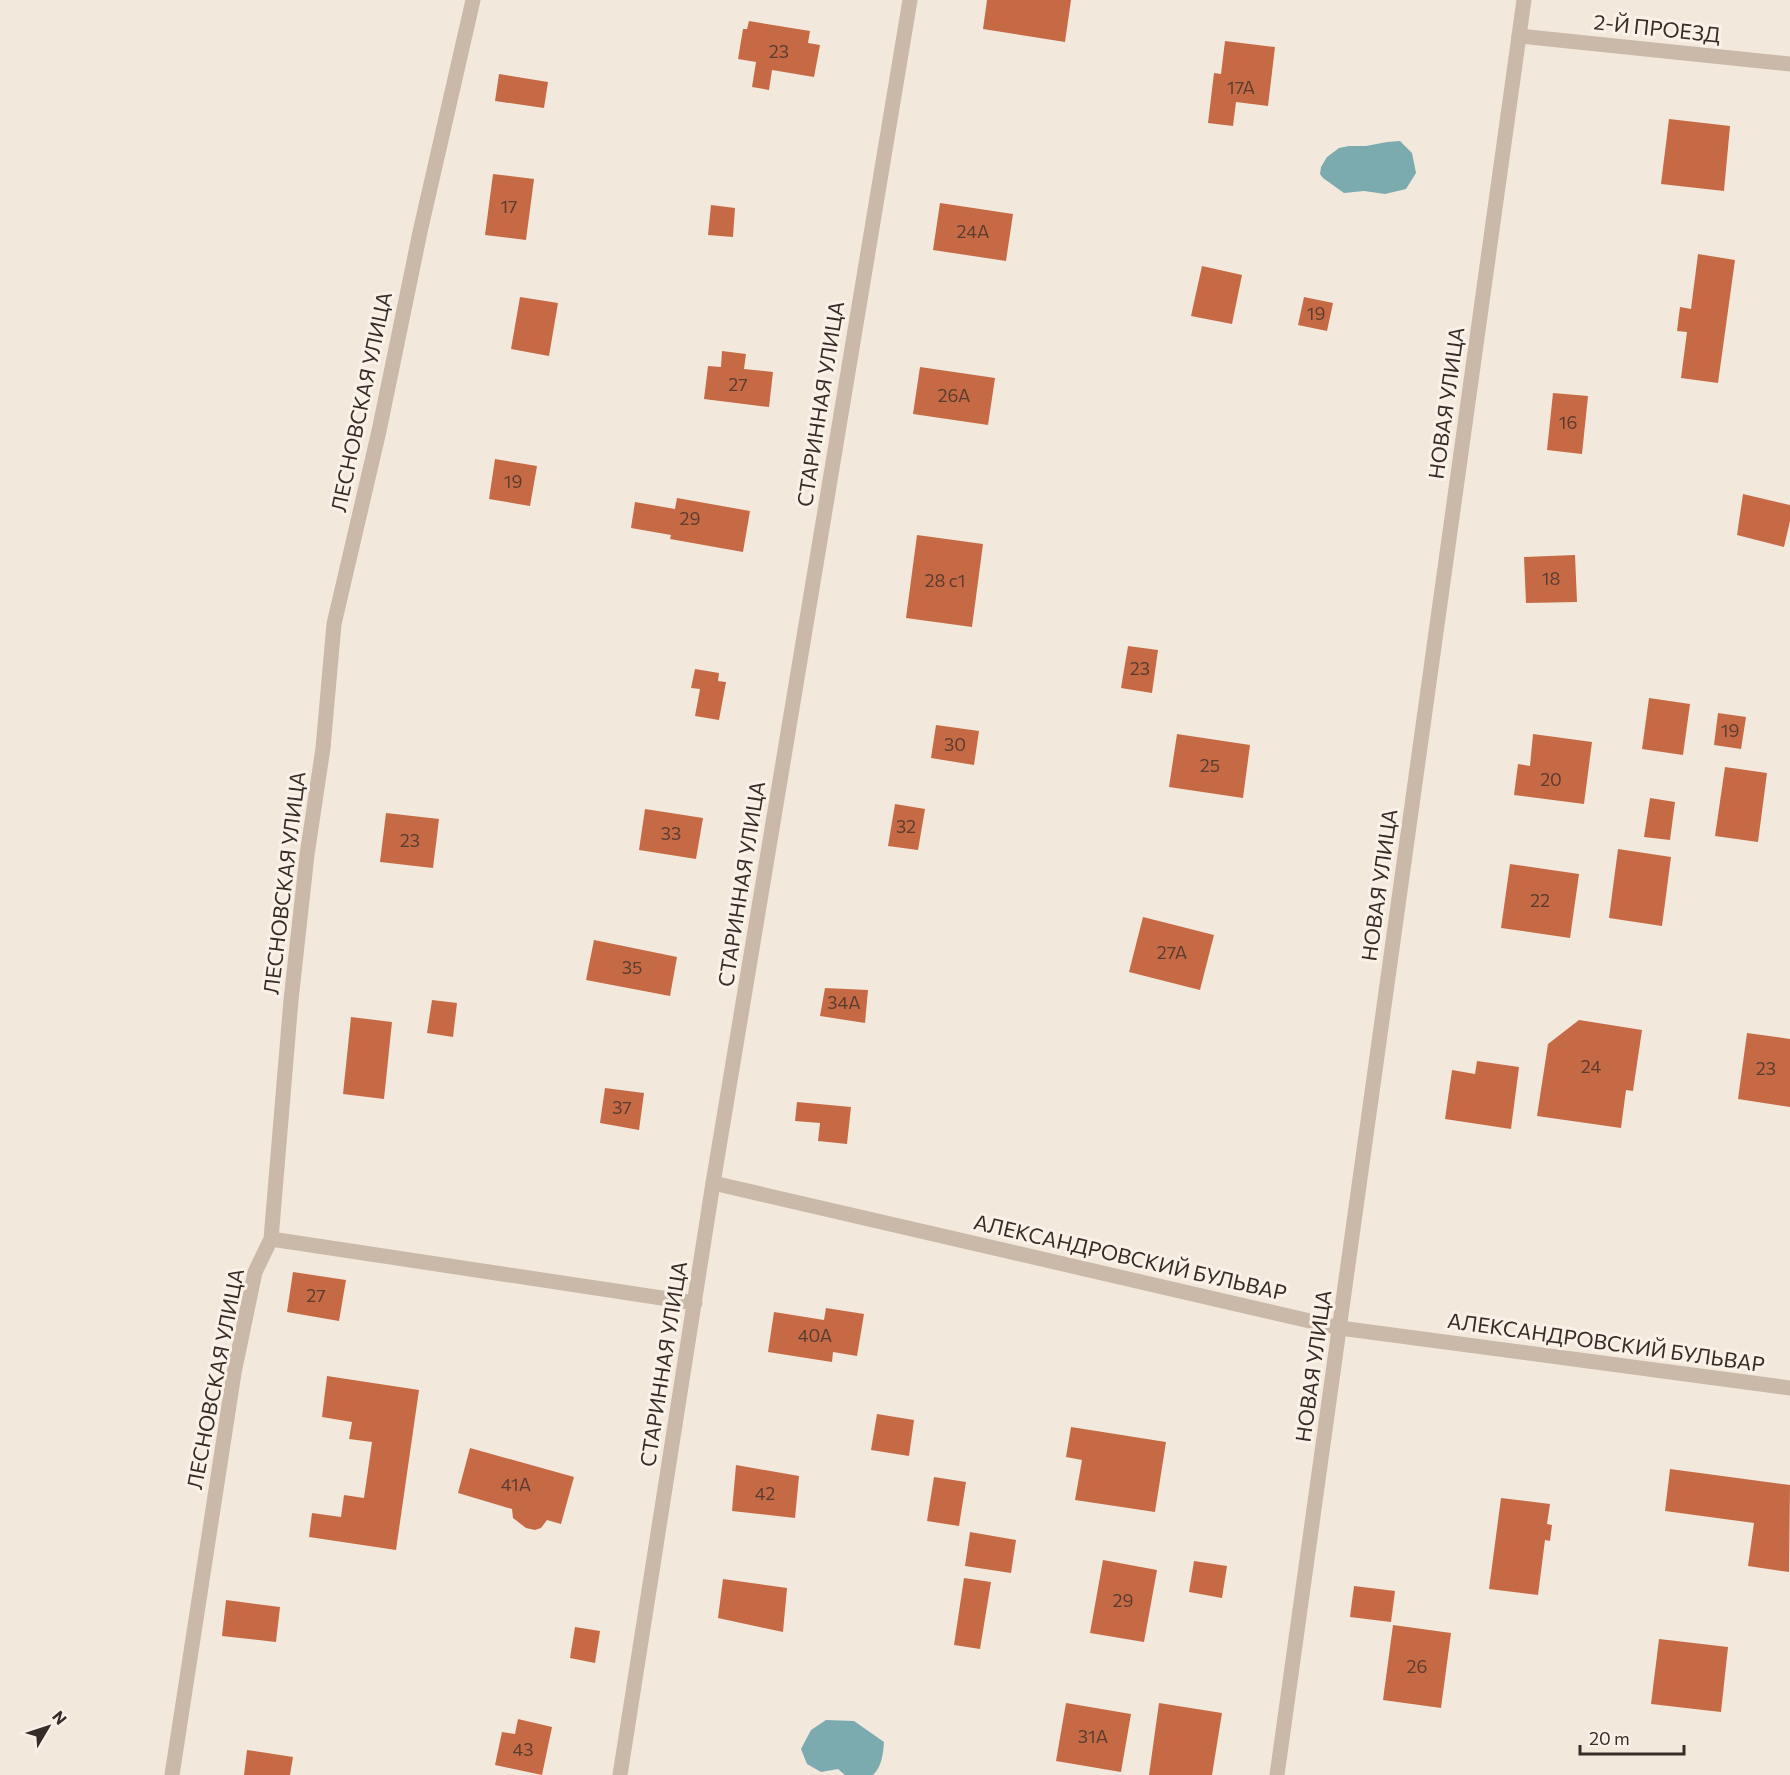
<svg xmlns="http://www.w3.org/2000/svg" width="1790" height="1775" font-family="Commissioner,sans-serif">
  <rect width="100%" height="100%" fill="#f2e9dc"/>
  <g fill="#7babaf">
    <polygon points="1400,141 1412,153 1416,173 1406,189 1385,194 1364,191 1344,193 1323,178 1320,174 1321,167 1327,157 1339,148 1349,146 1366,146 1387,142"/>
    <path d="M 826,1720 L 854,1721 L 884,1742 C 883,1754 882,1766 873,1775 L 845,1775 L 838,1769 L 821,1772 L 807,1764 L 801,1749 L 811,1730 Z"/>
  </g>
  <g fill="#c66a46">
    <polygon points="987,0 1071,0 1065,42 983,29"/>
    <polygon points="749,21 810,31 808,43 820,45 814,77 772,70 769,90 752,87 756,62 738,59 743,29 747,29"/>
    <polygon points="1225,41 1275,47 1268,106 1236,102 1233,126 1208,123 1214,73 1221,74"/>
    <polygon points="499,74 548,82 544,108 495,101"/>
    <polygon points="1669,119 1730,126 1724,191 1661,184"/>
    <polygon points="493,174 534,179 526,240 485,235"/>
    <polygon points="940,203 1013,214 1006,261 933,250"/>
    <polygon points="711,205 735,208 733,237 708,235"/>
    <polygon points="1698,254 1735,260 1718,383 1681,378 1687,332 1677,331 1680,307 1691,309"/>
    <polygon points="1202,266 1242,275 1232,324 1191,316"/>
    <polygon points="520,297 558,303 549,356 511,349"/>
    <polygon points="1304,297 1333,303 1327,331 1298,325"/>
    <polygon points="722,351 746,354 744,369 773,372 769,407 704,399 708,366 721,367"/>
    <polygon points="920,367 995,378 988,425 913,414"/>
    <polygon points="1553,393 1588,396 1582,454 1547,450"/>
    <polygon points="495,459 537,466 530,506 489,499"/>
    <polygon points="1743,494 1790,505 1790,521 1784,547 1737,535"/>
    <polygon points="677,498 750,511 743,552 670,539 671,535 631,528 635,502 675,509"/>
    <polygon points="917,535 983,544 972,627 906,618"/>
    <polygon points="1575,555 1577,602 1526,603 1524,557"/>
    <polygon points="1128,646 1158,650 1152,693 1121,688"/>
    <polygon points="695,669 719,673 718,681 726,682 719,720 695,716 700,689 691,688"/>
    <polygon points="1649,698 1690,704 1683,755 1642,749"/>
    <polygon points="1718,713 1746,717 1741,749 1714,745"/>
    <polygon points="936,725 979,731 974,765 931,758"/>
    <polygon points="1177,734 1250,745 1243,798 1169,787"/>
    <polygon points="1533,734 1592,742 1584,804 1514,795 1518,764 1530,766"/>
    <polygon points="1725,767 1767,773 1758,842 1715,836"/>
    <polygon points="1650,798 1675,802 1670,840 1644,837"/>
    <polygon points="895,804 925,809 918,850 888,846"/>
    <polygon points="645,809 703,818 696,859 639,850"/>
    <polygon points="386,813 439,819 433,868 380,862"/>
    <polygon points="1618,849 1671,857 1662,926 1609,918"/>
    <polygon points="1510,864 1579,874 1570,938 1501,928"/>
    <polygon points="1143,917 1214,935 1200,990 1129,972"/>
    <polygon points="594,940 677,957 670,996 586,980"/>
    <polygon points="825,988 868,990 865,1023 820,1016"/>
    <polygon points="432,1000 457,1003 453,1037 427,1033"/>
    <polygon points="351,1017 392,1022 384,1099 343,1094"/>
    <polygon points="1579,1020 1642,1030 1633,1091 1626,1090 1621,1128 1537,1116 1548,1044"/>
    <polygon points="1747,1033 1790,1039 1790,1107 1738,1099"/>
    <polygon points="1477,1061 1519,1067 1511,1129 1445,1119 1452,1070 1475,1074"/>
    <polygon points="605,1088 644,1093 639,1130 600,1123"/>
    <polygon points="797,1102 851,1107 847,1144 818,1141 820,1123 795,1121"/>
    <polygon points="293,1272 346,1280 339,1321 287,1312"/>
    <polygon points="826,1308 864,1314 857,1356 833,1352 832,1362 768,1352 774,1312 824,1320"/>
    <polygon points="327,1376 419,1390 396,1550 309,1537 312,1513 341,1517 344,1495 364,1498 372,1442 349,1439 352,1422 322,1417"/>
    <polygon points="877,1414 914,1420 909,1456 871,1450"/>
    <polygon points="1071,1427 1166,1442 1155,1512 1075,1500 1082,1460 1066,1457"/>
    <polygon points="470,1448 574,1477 561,1524 547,1520 541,1528 535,1530 526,1528 513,1518 512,1509 458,1493"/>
    <polygon points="736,1465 799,1476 795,1518 732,1511"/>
    <polygon points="1670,1469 1790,1485 1789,1572 1748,1566 1754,1523 1665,1511"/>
    <polygon points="934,1477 966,1482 959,1526 927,1521"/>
    <polygon points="1501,1498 1550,1504 1547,1524 1552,1525 1550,1541 1545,1540 1538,1595 1489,1589"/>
    <polygon points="970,1532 1016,1540 1011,1573 965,1566"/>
    <polygon points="1103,1560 1157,1570 1144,1642 1090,1633"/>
    <polygon points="1194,1561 1227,1566 1222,1598 1189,1592"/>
    <polygon points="964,1578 991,1582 980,1649 954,1645"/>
    <polygon points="723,1579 787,1588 783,1632 718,1618"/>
    <polygon points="1354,1586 1395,1591 1391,1622 1350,1617"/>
    <polygon points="226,1600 280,1607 276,1642 222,1636"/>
    <polygon points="1393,1625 1451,1633 1441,1708 1383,1700"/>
    <polygon points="575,1627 600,1631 595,1663 570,1658"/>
    <polygon points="1659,1639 1728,1647 1721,1712 1651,1704"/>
    <polygon points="1066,1703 1131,1714 1121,1772 1056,1761"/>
    <polygon points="1159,1703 1222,1713 1212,1775 1149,1775"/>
    <polygon points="518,1719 552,1727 542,1775 495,1765 502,1732 515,1734"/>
    <polygon points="247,1750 293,1757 290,1775 244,1775"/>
  </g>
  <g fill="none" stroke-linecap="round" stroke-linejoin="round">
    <polyline stroke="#cab9a8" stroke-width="15" points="271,1239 695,1303"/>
    <g stroke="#cab9a8" stroke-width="15">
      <polyline points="1519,36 1790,64"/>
      <polyline points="713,1183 1340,1328 1790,1388"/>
      <polyline points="172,1775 234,1373 255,1272 271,1239 291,1000 307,855 323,748 334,624 379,431 420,232 473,0"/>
      <polyline points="620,1775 713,1183 910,0"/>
      <polyline points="1277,1775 1524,0"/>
    </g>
  </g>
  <g text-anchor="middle" stroke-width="6" stroke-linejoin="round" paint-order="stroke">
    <g font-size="18" fill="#5b3c30">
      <text x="779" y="58">23</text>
      <text x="1241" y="94">17А</text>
      <text x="509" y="213">17</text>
      <text x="973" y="238">24А</text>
      <text x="1316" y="320">19</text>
      <text x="738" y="391">27</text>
      <text x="954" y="402">26А</text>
      <text x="1568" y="429">16</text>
      <text x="513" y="488">19</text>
      <text x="690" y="525">29</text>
      <text x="1551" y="585">18</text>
      <text x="945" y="587">28 с1</text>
      <text x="1140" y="675">23</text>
      <text x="1730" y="737">19</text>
      <text x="955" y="751">30</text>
      <text x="1210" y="772">25</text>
      <text x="1551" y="786">20</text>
      <text x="906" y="833">32</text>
      <text x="671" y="840">33</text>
      <text x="410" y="847">23</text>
      <text x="1540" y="907">22</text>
      <text x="1172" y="959">27А</text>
      <text x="632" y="974">35</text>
      <text x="844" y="1009">34А</text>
      <text x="1591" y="1073">24</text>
      <text x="1766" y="1075">23</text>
      <text x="622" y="1114">37</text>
      <text x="316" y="1302">27</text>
      <text x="815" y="1342">40А</text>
      <text x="516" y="1491">41А</text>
      <text x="765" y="1500">42</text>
      <text x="1123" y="1607">29</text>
      <text x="1417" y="1673">26</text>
      <text x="1093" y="1743">31А</text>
      <text x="523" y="1756">43</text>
    </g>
    <g font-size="21" fill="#372d28" stroke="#faf2e8">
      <text transform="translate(1657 29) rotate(6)" y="7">2-Й ПРОЕЗД</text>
      <text transform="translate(362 402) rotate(-78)" y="7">ЛЕСНОВСКАЯ УЛИЦА</text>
      <text transform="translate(1447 403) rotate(-82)" y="7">НОВАЯ УЛИЦА</text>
      <text transform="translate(821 404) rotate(-81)" y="7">СТАРИННАЯ УЛИЦА</text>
      <text transform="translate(285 883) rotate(-83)" y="7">ЛЕСНОВСКАЯ УЛИЦА</text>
      <text transform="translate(742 884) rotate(-81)" y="7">СТАРИННАЯ УЛИЦА</text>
      <text transform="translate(1380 885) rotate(-82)" y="7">НОВАЯ УЛИЦА</text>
      <text transform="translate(1130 1258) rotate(13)" y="7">АЛЕКСАНДРОВСКИЙ БУЛЬВАР</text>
      <text transform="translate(1606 1343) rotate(8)" y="7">АЛЕКСАНДРОВСКИЙ БУЛЬВАР</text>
      <text transform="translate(664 1364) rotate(-81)" y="7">СТАРИННАЯ УЛИЦА</text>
      <text transform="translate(1314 1366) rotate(-82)" y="7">НОВАЯ УЛИЦА</text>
      <text transform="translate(216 1379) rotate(-79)" y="7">ЛЕСНОВСКАЯ УЛИЦА</text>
    </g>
  </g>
  <g transform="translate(48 1727) rotate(51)" stroke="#faf2e8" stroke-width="4.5" paint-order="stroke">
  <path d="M0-4.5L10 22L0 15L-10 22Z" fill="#372d28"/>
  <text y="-9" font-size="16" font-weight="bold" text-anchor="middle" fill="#372d28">N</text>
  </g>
  <path d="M1580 1745v9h104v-9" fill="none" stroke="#372d28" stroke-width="3"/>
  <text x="1589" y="1745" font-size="18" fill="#372d28" stroke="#faf2e8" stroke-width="4.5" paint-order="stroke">20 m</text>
</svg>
